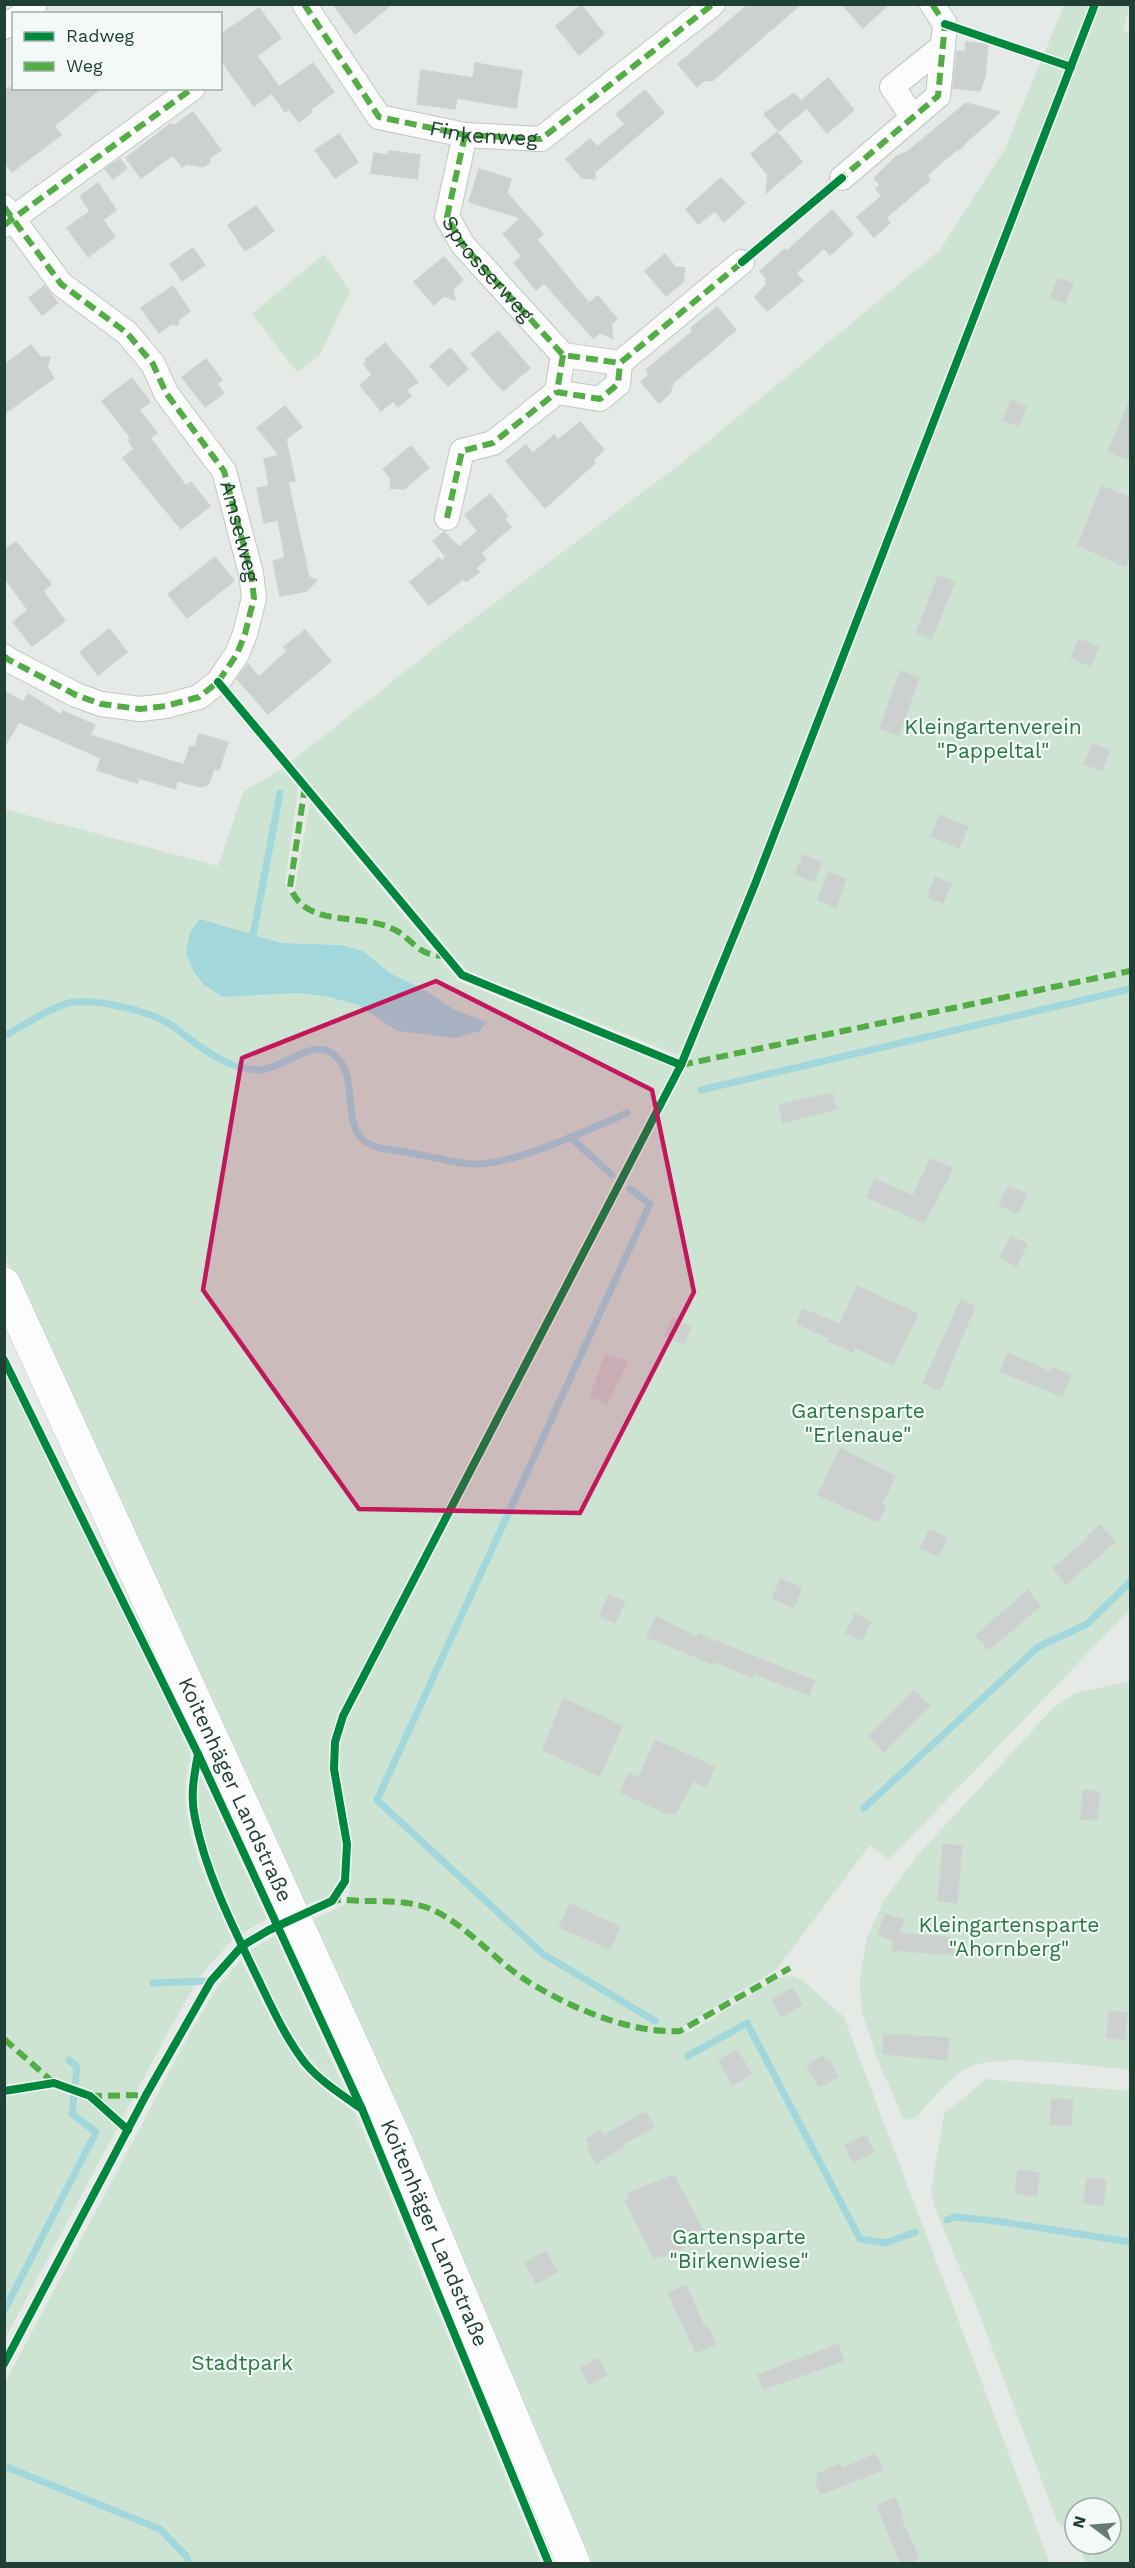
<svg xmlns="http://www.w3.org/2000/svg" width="1135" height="2568" font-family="'Work Sans',sans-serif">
  <rect width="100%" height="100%" fill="#e5eae7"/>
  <g fill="#cde4d2" fill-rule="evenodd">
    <polygon points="1064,5 1089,5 751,882 680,1056 466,970 292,761 445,640 683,462 939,251 1005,149"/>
    <polygon points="1100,5 1130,5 1123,30 1130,34 1130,1609 889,1860 870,1845 777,1969 683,2026 688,2033 779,1978 792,1976 801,1979 844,2017 1050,2563 592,2563 563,2506 310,1921 344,1905 349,1894 352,1844 339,1769 339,1743 347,1717 686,1067 760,885"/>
    <polygon points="324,254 350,291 320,355 297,372 252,314"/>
    <path d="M 282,769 L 298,788 L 285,884 L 293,900 L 310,803 L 458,981 L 674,1068 L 338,1714 C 332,1732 328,1749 329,1769 C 332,1799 357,1872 329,1895 C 323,1900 311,1902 303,1906 L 5,1258 L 4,809 L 218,866 L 243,792 ZM 219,925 L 281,943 L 341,945 L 363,951 L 390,973 L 428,992 L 455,1010 L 487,1022 L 455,1038 L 397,1031 L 358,1005 L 329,997 L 299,993 L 223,997 Z"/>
    <path d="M 5,1371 L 191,1754 C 189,1763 187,1772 186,1781 C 181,1836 212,1891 232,1940 L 201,1975 L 174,2021 L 5,2339 Z"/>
    <path d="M 1130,1681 L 1130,2070 C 1095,2067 993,2051 966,2069 C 946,2082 931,2100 916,2118 L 904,2120 L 878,2061 L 861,2010 L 860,1976 L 867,1938 L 883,1902 L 916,1857 L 1053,1708 L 1075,1693 Z"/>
    <path d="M 199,1772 L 267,1919 L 242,1933 C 221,1884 189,1827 199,1772 Z"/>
    <path d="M 275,1936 L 346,2092 C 297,2060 275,2001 250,1950 Z"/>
    <polygon points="241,1960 269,2016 300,2067 329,2094 355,2112 541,2563 5,2563 5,2383 191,2031 218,1986"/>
    <polygon points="986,2079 1130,2091 1130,2563 1086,2563 1079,2544 1111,2544 1111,2508 1075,2508 1075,2532 1058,2524 978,2311 936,2211 931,2190 944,2114"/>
  </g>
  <polygon fill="#a2d7db" points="200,919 281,943 341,945 363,951 390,973 428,992 455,1010 487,1022 480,1031 455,1038 397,1031 358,1005 329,997 299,993 223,997 204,985 194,972 186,953 190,932"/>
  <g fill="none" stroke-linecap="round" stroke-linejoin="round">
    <g stroke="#a2d7db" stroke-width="7">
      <polyline points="253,936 280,793"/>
      <path d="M 4,1036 C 21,1027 53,1006 69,1003 C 95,998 153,1011 174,1027 C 198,1045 225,1069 257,1070 C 279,1071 310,1040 330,1052 C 361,1070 341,1118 362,1139 C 373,1150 396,1150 410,1153 C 430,1156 452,1163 472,1164 C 512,1166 590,1129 627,1113"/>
      <polyline points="701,1090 1130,989"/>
      <polyline points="570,1137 612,1175"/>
      <polyline points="630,1189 650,1204 377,1800 543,1954 655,2021"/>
      <polyline points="864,1808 1038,1647 1087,1624 1130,1582"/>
      <polyline points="153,1983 204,1981"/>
      <polyline points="688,2056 747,2023 860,2239 886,2243 915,2232"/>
      <polyline points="947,2220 955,2217 996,2221 1130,2242"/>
      <polyline points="4,2311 96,2132 72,2114 77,2067 69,2060"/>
      <polyline points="4,2466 160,2529 187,2557 188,2564"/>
    </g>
  </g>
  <g fill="#ccd1cf" stroke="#cdd3d0" stroke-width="1.5">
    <polygon points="333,4 392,4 355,34"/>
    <polygon points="749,4 801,4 712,81 705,80 697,87 678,64"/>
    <polygon points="842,4 889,4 863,28"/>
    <polygon points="581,5 604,34 579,55 556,26"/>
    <polygon points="259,8 281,38 257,56 279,87 313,63 334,92 310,110 312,112 299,122 289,109 285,112 272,93 254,106 220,59 220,35"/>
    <polygon points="966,42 988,44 985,76 980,91 953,88 957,51 965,52"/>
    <polygon points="475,63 522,71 516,108 457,98 455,109 417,104 421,70 473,78"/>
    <polygon points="828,78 854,110 827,133 807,108 779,131 764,114 794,93 801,101"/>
    <polygon points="4,88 101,88 54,126 61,135 12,172 4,162"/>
    <polygon points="645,90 664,113 595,172 595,179 582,178 566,159 590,139 597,147 625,124 616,114"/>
    <polygon points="966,103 1000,112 964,144 963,147 954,152 927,175 930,180 886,218 890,223 874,237 857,217 882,196 876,189 880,185 874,178 897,156 907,152"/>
    <polygon points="193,112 221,150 210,158 209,163 203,167 187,164 182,167 173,155 141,178 126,158 170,124 175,125"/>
    <polygon points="777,132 802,162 766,193 768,175 751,154"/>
    <polygon points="339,134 358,162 335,178 315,150"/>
    <polygon points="389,151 420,155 417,179 371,173 374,153 388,155"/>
    <polygon points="120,159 127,168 113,179 105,169"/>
    <polygon points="479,169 511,179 507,193 543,234 537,240 589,303 598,296 617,319 611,324 613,338 600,333 593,338 544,283 536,290 514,263 522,256 503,234 521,218 469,202"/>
    <polygon points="721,178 745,203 724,222 715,211 698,224 686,209"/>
    <polygon points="98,183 116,210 103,220 115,237 88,257 67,228 90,211 80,196"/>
    <polygon points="256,206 274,231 245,251 228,225"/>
    <polygon points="832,210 853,234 830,255 824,248 796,273 803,281 767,311 755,297 767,284 765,281 767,280 760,271 785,249 787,251"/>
    <polygon points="193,248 205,265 182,281 170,264"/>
    <polygon points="665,254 675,267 685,268 683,282 666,296 645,271"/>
    <polygon points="444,257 463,280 453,289 455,300 444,296 434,305 414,282"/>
    <polygon points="1058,278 1073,284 1065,303 1050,298"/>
    <polygon points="44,286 58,303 42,315 29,298"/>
    <polygon points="173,286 190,311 179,319 178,325 171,324 159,333 141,308"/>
    <polygon points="717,307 736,330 673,383 670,393 659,403 641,382 649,375 646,370 693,331 691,328"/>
    <polygon points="498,331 530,368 503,391 471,354"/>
    <polygon points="385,343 418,382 406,390 411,396 398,407 393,401 381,411 360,385 372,375 364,364 367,362 365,360"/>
    <polygon points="31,345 40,357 50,357 47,367 54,378 4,414 4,365"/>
    <polygon points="450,348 468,369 448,386 430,366"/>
    <polygon points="206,359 222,380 217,384 224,393 205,407 182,377"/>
    <polygon points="132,378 150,402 139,410 157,433 150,438 186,486 191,482 210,506 181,529 123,458 134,449 128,440 131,438 102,401"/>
    <polygon points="1131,398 1131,461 1108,451"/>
    <polygon points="1011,400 1026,406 1019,426 1003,420"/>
    <polygon points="285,406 302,427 286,439 295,481 288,482 309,577 317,580 306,591 280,596 273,561 285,558 278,520 264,523 257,488 269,486 264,459 279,455 257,428"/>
    <polygon points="580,422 604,450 593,460 595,463 545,508 506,461 526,445 533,453 554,435 558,440"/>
    <polygon points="411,446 429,468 404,489 390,488 391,479 383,469"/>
    <polygon points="1102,486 1131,498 1131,554 1126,567 1078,545"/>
    <polygon points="490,494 508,516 504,518 511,527 481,553 486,559 476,568 479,572 466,582 464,579 429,605 410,582 439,558 442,561 446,557 433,541 444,532 459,547 478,531 465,515"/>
    <polygon points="16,542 51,584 43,591 65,621 32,646 13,622 28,610 4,577 4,550"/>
    <polygon points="215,557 234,581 187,618 168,594"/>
    <polygon points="938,576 955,582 931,639 916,633"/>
    <polygon points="109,629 127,652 98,675 80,652"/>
    <polygon points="305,630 331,661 268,714 237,679 248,664 259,677 287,651 284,647"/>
    <polygon points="1079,639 1099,647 1090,666 1071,658"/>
    <polygon points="900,671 919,678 899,735 880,728"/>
    <polygon points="4,691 23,702 28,694 61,715 63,711 95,725 90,735 184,765 190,746 195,747 199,734 228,742 219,770 214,768 209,784 201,787 177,781 175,789 139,778 137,783 97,770 101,758 19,722 4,747"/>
    <polygon points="1093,744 1110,750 1102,771 1084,764"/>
    <polygon points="940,815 968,827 959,848 931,836"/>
    <polygon points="803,855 821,862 814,882 795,874"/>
    <polygon points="828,872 846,879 836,907 818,900"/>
    <polygon points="935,877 951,884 943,903 927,897"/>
    <polygon points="832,1093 837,1109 783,1123 779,1105"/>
    <polygon points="930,1159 953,1168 924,1223 867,1197 875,1179 913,1196"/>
    <polygon points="1008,1186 1027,1194 1018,1213 999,1205"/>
    <polygon points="1011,1236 1027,1244 1017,1266 1000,1258"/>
    <polygon points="857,1286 918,1314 893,1365 854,1347 853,1352 829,1341 830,1338 797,1324 803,1309 840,1324"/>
    <polygon points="961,1300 975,1306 940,1390 923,1383"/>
    <polygon points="672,1318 691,1327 684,1344 665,1336"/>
    <polygon points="1008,1353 1051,1372 1053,1368 1071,1375 1062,1396 1000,1372"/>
    <polygon points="606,1355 627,1362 607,1404 590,1396"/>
    <polygon points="840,1448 895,1476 882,1504 886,1506 878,1522 818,1495"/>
    <polygon points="1100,1525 1115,1542 1066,1584 1053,1568 1089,1538 1087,1536"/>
    <polygon points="930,1529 947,1538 938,1556 920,1548"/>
    <polygon points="781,1579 802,1588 793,1608 772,1598"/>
    <polygon points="1028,1590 1040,1606 989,1650 976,1635"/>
    <polygon points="609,1595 625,1602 615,1623 599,1616"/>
    <polygon points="855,1614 871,1622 862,1640 846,1633"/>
    <polygon points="656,1616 697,1638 699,1634 815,1681 809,1695 754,1674 752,1678 715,1661 713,1664 647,1637"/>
    <polygon points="914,1690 930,1706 884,1752 869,1736"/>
    <polygon points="563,1698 622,1726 600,1776 543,1750"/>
    <polygon points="655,1740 715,1767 706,1787 693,1781 675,1814 672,1812 670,1815 620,1792 629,1773 639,1778"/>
    <polygon points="1083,1790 1100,1792 1097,1820 1081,1819"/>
    <polygon points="943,1844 962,1846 957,1903 938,1901"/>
    <polygon points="570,1904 620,1927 610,1949 559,1927"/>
    <polygon points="885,1914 904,1920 899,1933 955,1938 954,1955 892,1950 893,1940 878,1935"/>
    <polygon points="793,1988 802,2005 781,2017 772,2000"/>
    <polygon points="1109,2011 1127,2013 1125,2039 1107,2038"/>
    <polygon points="884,2034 949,2038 947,2060 883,2054"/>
    <polygon points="737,2050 752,2074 733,2085 719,2060"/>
    <polygon points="823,2056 825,2061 829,2060 838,2077 819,2087 807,2065"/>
    <polygon points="1052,2099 1073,2100 1071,2126 1050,2124"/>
    <polygon points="646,2112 654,2127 623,2144 624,2146 596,2164 587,2148 590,2146 586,2139 600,2130 603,2136"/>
    <polygon points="866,2135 874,2152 853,2162 845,2145"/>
    <polygon points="1018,2170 1039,2173 1036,2196 1015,2193"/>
    <polygon points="674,2175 706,2237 661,2258 660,2255 654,2258 625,2200 630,2198 628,2193"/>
    <polygon points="1087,2178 1106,2180 1103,2206 1083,2203"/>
    <polygon points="546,2251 557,2272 536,2284 525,2263"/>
    <polygon points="686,2285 704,2327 707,2326 716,2344 696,2353 668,2293"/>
    <polygon points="838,2344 844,2361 763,2389 758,2375"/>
    <polygon points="598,2358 607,2375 589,2384 580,2368"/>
    <polygon points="875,2454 883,2470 821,2494 815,2480 818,2479 817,2474 840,2464 842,2469"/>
    <polygon points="895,2498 903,2515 900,2517 919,2558 908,2564 901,2564 877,2506"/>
  </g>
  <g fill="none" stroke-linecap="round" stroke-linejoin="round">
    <g stroke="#c2c7c4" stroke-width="26">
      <g id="street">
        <polyline points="304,4 379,117 465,135 541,139 713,4"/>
        <polyline points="22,14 35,4"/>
        <polyline points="4,27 14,20"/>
        <polyline points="913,117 892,87 943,46"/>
        <path id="s1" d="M 465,135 L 447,217 L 463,245 L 563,355 L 620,363 L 742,262"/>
        <polyline points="842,178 938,96 945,24 932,4"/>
        <path id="s2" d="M 4,207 L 61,284 L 127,333 L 153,364 L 166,393 L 224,471 L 251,573 L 254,598 L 245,634 L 237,654 L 218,682 L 199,697 L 166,706 L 140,709 L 101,704 L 76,695 L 9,660 L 4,656"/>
        <polyline points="4,225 193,88"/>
        <polyline points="563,355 557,392 600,399 618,384 620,363"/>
        <polyline points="447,518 462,451 493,443 557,392"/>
      </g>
    </g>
    <g stroke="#c0c8c4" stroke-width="34">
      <g id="secondary">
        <path id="s3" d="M 4,1284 L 391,2130 L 574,2564"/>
      </g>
    </g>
    <use href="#street" stroke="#fbfcfb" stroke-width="24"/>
    <use href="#secondary" stroke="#fbfcfb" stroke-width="33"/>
    <g stroke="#52ad45" stroke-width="6" stroke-dasharray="12 6" stroke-linecap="butt">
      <path id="s4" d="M 304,4 L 379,117 L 465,135 L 541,139 L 713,4"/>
      <polyline points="465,135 447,217 463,245 563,355 620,363 746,259"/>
      <polyline points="837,182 938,96 945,24 932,4"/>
      <polyline points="4,207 61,284 127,333 153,364 166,393 224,471 251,573 254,598 245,634 237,654 218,682 199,697 166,706 140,709 101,704 76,695 9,660 4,656"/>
      <polyline points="4,225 193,88"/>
      <polyline points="563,355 557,392 600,399 618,384 620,363"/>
      <polyline points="447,518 462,451 493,443 557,392"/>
      <path d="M 305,786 L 290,887 C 305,928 358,913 391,928 C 413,937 415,957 447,956"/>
      <polyline points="681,1065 1130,971"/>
      <path d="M 329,1902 C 339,1898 354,1901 365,1901 C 386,1901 414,1901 433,1910 C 467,1926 491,1956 521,1977 C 563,2005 629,2034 680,2031 L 790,1968"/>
      <polyline points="4,2039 54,2083"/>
      <polyline points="90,2096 146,2095"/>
    </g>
    <g stroke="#f3f9f6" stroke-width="11">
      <g id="cycleway">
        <polyline points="945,24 1071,67"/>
        <polyline points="742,262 842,178"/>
        <polyline points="218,682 462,975 681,1065"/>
        <polyline points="4,1360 198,1754 362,2109 549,2564"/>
        <path d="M 198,1754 C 194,1776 190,1796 195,1818 C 206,1875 235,1931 260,1983 C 273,2010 287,2040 305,2063 C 321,2082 342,2095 362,2109"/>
        <polyline points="4,2091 54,2083 90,2096 128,2130"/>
        <polyline points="4,2364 146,2095 211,1981 242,1946 269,1930 332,1901 345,1881 347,1844 334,1769 335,1742 343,1716 681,1065 755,884 1095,4"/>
      </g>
    </g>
    <use href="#cycleway" stroke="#00873e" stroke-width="8"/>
  </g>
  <path fill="#c2185b" fill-opacity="0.2" stroke="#c2185b" stroke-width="4.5" stroke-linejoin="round" d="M 436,981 L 652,1090 L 694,1292 L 580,1513 L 359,1509 L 203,1290 L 242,1058 Z"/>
  <g text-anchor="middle" stroke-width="4.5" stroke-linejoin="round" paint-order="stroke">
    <g font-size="21" fill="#203f35" stroke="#f3f9f6">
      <text dy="7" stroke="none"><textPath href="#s4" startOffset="242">Finkenweg</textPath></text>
      <text dy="7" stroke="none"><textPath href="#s1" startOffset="150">Sprosserweg</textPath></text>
      <text dy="7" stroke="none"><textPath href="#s2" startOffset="410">Amselweg</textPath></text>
      <text dy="7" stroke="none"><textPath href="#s3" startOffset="556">Koitenhäger Landstraße</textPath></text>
      <text dy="7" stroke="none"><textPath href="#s3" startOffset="1042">Koitenhäger Landstraße</textPath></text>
    </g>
    <g font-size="21" fill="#287942" stroke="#f3f9f6">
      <text x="993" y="734">Kleingartenverein<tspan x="993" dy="24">"Pappeltal"</tspan></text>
      <text x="858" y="1418">Gartensparte<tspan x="858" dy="24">"Erlenaue"</tspan></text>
      <text x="1009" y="1932">Kleingartensparte<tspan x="1009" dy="24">"Ahornberg"</tspan></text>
      <text x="739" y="2244">Gartensparte<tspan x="739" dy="24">"Birkenwiese"</tspan></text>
      <text x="242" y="2370">Stadtpark</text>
    </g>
  </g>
  <rect width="1135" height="2568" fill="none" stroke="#203f35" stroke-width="12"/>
  <rect x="12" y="12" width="210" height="78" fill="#f3f9f6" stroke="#9fafa9" stroke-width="1.5"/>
  <rect x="24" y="32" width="30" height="9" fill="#00873e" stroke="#9fafa9" stroke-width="1.5"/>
  <text x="66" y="42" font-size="18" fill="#203f35">Radweg</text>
  <rect x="24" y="62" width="30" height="9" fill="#52ad45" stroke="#9fafa9" stroke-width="1.5"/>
  <text x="66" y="72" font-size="18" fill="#203f35">Weg</text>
  <g transform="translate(1093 2526) rotate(286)"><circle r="28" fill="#f3f9f6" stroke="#9fafa9" stroke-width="1.5"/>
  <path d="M0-4.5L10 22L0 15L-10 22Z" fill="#657b73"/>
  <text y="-9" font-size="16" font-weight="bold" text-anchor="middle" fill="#203f35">N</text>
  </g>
</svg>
